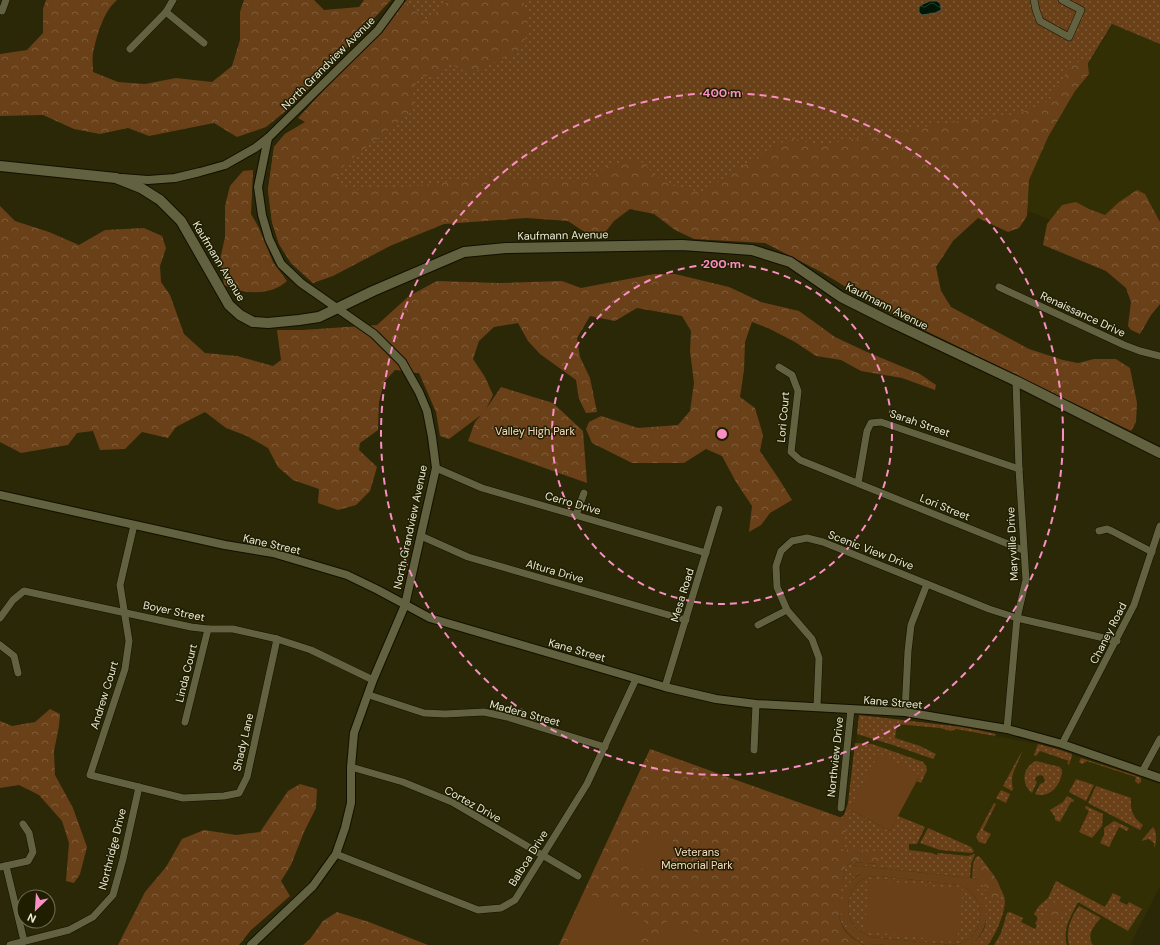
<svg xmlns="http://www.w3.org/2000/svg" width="1160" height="945" font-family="'DM Sans',sans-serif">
  <defs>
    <pattern id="grass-dots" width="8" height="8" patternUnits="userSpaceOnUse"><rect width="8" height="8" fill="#6a4019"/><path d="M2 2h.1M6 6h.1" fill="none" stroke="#7f5c3a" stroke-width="1.8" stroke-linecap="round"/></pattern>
    <pattern id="forest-crowns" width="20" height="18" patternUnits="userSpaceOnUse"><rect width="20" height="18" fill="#6a4019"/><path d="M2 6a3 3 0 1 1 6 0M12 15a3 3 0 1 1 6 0" fill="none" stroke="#7f5c3a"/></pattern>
    <pattern id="water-waves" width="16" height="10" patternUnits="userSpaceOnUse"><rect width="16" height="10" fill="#001706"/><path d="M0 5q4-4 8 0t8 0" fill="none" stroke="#25392a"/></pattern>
  </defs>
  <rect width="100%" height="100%" fill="#2a2807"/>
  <g fill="#322f05">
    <polygon points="1113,24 1160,44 1160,265 1004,201"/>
    <polygon points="859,715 916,721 1038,744 1080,757 1160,784 1160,886 1130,945 831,945 849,809"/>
  </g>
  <g fill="url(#grass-dots)">
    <polygon points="407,0 1160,0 1160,44 1112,24 1004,201 576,198 419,225 313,283 291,263 279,244 272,222 268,190 274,147 285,134 306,122 428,22 405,2"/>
    <polygon points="859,715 962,727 996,734 995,736 956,729 951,731 940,728 897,724 895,738 920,746 936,754 933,759 893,745 857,734"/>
    <path d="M 855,743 L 872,744 L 923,762 L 926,766 L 927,770 L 921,783 L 917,781 L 920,775 L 849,809 L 890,831 L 898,816 L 925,827 L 917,844 L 909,844 L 909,850 L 933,853 L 933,854 L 937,855 L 938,853 L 968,856 L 975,854 L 971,864 L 970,878 L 852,865 L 860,873 L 852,880 L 843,921 L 870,944 L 887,945 C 880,945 871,945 865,945 C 862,944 858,941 855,939 C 828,921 842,894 845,868 L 852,862 L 878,864 L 849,848 L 823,920 L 822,933 L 817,927 L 837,820 L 844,815 L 848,803 Z"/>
    <polygon points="1038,744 1057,749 1072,754 1072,756 1069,765 1067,763 1069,761 1040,751 1036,756 1034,755"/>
    <path d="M 1022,751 C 1018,766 1009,773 1013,789 L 1012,791 L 1003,786 Z"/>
    <polygon points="1081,758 1134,775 1141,778 1141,782 1138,784 1135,781 1136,777 1087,761 1082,764 1079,762"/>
    <path d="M 1036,761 L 1060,767 L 1062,770 C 1062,784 1050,799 1035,794 L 1040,784 L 1043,783 L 1045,781 L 1043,776 L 1040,775 L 1036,777 L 1035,780 L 1037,782 L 1032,793 C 1020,783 1023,767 1036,761 Z"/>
    <polygon points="1076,779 1094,785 1086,801 1069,792"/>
    <path d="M 1096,786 L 1131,798 C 1130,810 1133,818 1143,825 L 1140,830 L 1088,803 Z"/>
    <polygon points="1001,790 1010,794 1006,803 996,798"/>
    <polygon points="1067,796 1074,800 1073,802 1071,802 1060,822 1055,820 1055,817 1050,810 1063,802"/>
    <polygon points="994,803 996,804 983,830 991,834 985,844 979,842 976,837"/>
    <polygon points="1086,806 1103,814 1102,826 1092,838 1079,832 1089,811 1085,808"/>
    <polygon points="1114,821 1129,828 1127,831 1119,827 1109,847 1100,843 1104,835 1104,828"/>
    <path d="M 1153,827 C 1157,831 1157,843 1154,848 L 1154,843 L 1149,839 L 1141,841 Z"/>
    <polygon points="928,828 971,847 974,851 972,853 940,850 920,843"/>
    <path d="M 979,856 C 985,862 1006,894 1005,901 C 1005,913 995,936 988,945 L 971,945 C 996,925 984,909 974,886 L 979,879 L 972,878 L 973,864 L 976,857 Z"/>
    <path d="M 880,876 L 959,885 C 961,886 965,887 967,889 C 986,902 984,931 964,942 C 960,944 955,944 952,945 L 871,937 C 865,934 860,932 855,927 C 842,912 848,885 867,877 C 871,876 876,876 880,876 Z"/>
    <path d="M 1056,881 L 1105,907 L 1113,893 L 1121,897 L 1119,901 L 1127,905 L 1129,902 L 1142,909 L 1128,931 L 1078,902 C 1071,916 1062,930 1067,945 L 994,945 L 1001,933 L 1007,913 L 1010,912 L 1023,918 L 1021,922 L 1035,929 L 1037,925 L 1035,924 L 1038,918 L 1034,914 L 1039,906 L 1048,898 Z"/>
    <path d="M 1079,906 L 1101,918 C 1094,925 1086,935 1093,945 L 1069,945 C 1065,931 1071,917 1079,906 Z"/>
  </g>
  <g fill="url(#forest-crowns)">
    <path d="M 46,0 L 117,0 C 103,12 97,35 93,53 C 92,59 93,66 93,72 L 118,82 L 145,84 L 176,78 L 212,82 L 232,66 L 240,40 L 240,12 L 244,0 L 314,0 L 324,10 L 359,7 L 364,0 L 391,0 L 293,105 L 266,127 L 237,137 L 214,123 L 149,136 L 128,128 L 100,134 L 74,129 L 43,115 L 0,116 L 0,54 L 27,50 L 43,33 L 43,9 Z"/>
    <path d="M 454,0 L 523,0 L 528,18 L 526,37 L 520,50 L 470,74 L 451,64 L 439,75 L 421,76 L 412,90 L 415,100 L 409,114 L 345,164 L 337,177 L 339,184 L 347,187 L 360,190 L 379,187 L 404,187 L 424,185 L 491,176 L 516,179 L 552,178 L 570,182 L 590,178 L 608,165 L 630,160 L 645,163 C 659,185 678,188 702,192 L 766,151 L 790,138 L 820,145 L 946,123 L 1016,114 L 1039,106 L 1050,99 L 1071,65 L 1087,58 L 1089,74 L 1075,91 L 1048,137 L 1029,180 L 1027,216 L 1019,228 L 1008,232 L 978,218 L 953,241 L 936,267 L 941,291 L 951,307 L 1029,349 L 1063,360 L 1078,363 L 1094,359 L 1116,359 L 1130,368 L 1137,403 L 1136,422 L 1131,431 L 883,310 L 823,273 L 765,243 L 694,239 L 675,230 L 654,214 L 630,209 L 614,221 L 603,235 L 586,233 L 568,221 L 526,218 L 444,224 L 390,246 L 333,276 L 313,283 L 291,263 L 279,244 L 272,222 L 268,190 L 274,147 L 285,134 L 305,122 L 298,118 L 405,2 L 427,21 L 448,1 Z"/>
    <path d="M 253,170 L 251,214 L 259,228 L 273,262 L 287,281 C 275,292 258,294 242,291 C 236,290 230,287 224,285 L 220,260 L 225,237 L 225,206 L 230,186 L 243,171 Z"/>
    <polygon points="1137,190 1145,194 1160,222 1160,304 1151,315 1140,334 1131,330 1128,326 1131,302 1126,288 1106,271 1043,245 1047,224 1062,205 1076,202 1089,209 1105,215 1119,202"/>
    <polygon points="0,206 15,221 49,232 79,245 105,230 144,228 162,236 166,248 160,266 161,282 170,295 184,334 205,353 237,356 273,366 281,360 277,330 302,330 377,325 409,296 437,281 499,283 562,281 581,288 654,274 675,274 729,287 761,302 799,311 835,337 867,352 920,374 936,385 935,390 902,378 861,371 841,360 816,356 795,342 768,328 752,322 745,342 744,370 740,397 755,408 763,435 760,451 779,479 792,500 770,513 761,525 749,532 752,506 736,482 722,456 706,449 684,463 632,463 592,443 586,429 589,422 601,416 638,428 678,425 690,411 694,383 690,351 691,331 682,316 637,308 615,321 590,316 577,338 580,357 590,378 597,412 586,413 579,399 576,380 540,354 528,341 518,323 494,327 479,341 473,359 485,377 493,395 486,409 501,387 553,403 583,431 587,483 468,441 475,422 481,415 449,439 440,436 436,412 419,373 395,370 384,382 379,402 378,430 360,443 359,450 377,467 370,491 356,505 338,510 318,503 319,489 293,480 278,467 268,448 247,436 226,428 205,412 176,427 168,438 142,432 125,449 100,450 93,431 77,433 68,445 21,453 0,442"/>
    <polygon points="50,709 60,714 59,726 54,751 55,775 73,808 87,847 80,874 74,883 66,881 69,843 62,821 39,795 19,785 0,788 0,721 12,726 35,722"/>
    <path d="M 650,749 L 848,820 L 840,856 L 849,848 L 880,852 L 881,858 L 878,864 L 852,862 L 845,868 C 843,889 831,918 848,934 C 853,939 859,942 864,945 L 559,945 Z"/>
    <polygon points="300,784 317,789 316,808 304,832 291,865 281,881 290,896 251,930 239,945 118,945 145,892 166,867 182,839 204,830 236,835 260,832 288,791"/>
    <path d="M 982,862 C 988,867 1002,883 1000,892 C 1000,895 999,898 998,901 L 990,901 L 983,883 L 976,875 L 974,869 Z"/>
    <polygon points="1052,901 1064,909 1056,925 1043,917"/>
    <polygon points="337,912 369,922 428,945 303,945 310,939 323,921"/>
  </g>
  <g fill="#6a4019" fill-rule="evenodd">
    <polygon points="879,753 920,775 890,831 849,809"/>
    <path d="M 654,837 L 661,837 L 673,840 C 670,851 668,870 657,876 L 642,869 L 627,857 C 633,846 641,839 654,837 Z"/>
    <path d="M 852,865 L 979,879 L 979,885 L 974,886 C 976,889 980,892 982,896 C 991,913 986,933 971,945 L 887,945 L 870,944 L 858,938 L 851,932 L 843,921 L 841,907 L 844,891 L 852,880 L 860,874 L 851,872 ZM 880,876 L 958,885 C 961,886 965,887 967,889 C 986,902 984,931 964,942 C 960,944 955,944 952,945 L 871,937 C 865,934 860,932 855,927 C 842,912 848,885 867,877 C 871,876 876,876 880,876 Z"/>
    <polygon points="870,879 963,890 957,942 864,931"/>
    <polygon points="585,892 643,919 645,923 635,945 568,945 567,931"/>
    <polygon points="671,920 725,945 655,945 666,922"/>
  </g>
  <path fill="url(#water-waves)" stroke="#465645" d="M 930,1 L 937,1 C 940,3 941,5 941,10 L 935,13 L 922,15 L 919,12 L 919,7 L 923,4 Z"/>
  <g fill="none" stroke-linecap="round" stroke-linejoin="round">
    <g stroke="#121000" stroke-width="8">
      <g id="minor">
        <polyline points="1034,0 1036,10 1040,21 1069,37 1081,10 1062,0"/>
        <polyline points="2,11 6,0"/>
        <polyline points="166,12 204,43"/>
        <polyline points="130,49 166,12 173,0"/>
        <polyline points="999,287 1124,345 1140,351 1160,356"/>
        <polyline points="779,367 792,375 798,391 791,452 800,460 1023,550"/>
        <polyline points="436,468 482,488 706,553"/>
        <polyline points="858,483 867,431 871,423 881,422 1019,469"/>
        <polyline points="576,515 584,493"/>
        <polyline points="134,525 120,585 129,641 125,669 90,775 183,798 224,796 239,793 247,777 277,639"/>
        <polyline points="1099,531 1107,529 1112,531 1152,552"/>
        <polyline points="421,536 468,557 686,620"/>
        <polyline points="0,618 13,600 24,591 191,627 208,629 233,629 277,639 311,650 373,680"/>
        <polyline points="758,625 787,610"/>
        <polyline points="0,645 14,656 18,673"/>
        <polyline points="665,687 719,509"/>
        <polyline points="369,695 424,713 445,714 484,712 507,717 605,747"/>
        <polyline points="817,707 819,658 812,639 787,610 777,587 776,566 781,551 792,541 807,538 823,542 989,609 1017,618 1117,641"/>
        <polyline points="905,712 908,651 911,625 927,584"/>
        <polyline points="185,722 208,629"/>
        <polyline points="1007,729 1017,618 1026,580 1019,469 1016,381"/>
        <polyline points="1062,744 1134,605 1160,526"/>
        <polyline points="754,750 756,704"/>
        <polyline points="351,767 403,782 452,802 578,876"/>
        <polyline points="1142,772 1160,739"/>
        <polyline points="841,808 851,709"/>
        <polyline points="336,854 478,910 501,908 515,900 587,784 636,679"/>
        <polyline points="6,866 24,941"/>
        <polyline points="0,867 28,861 33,852 29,833 23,824"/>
        <polyline points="10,945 69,930 93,917 113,895 123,859 139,787"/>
      </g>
    </g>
    <g stroke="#121000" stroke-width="10">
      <g id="tertiary">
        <polyline points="122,178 148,180 175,178 200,172 225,165 255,148 268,138 378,30 400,0"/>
        <polyline points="0,495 225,545 273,553 347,575 378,590 430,618 665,687 716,699 756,704 905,712 1007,729 1062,744 1160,778"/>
        <polyline points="251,945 313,886 336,854 345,828 351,803 351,767 354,733 373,680 405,605 436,468 432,437 427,411 419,392 402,362 374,334 301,283 281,264 269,239 262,215 258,187 268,138"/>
      </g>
    </g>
    <g stroke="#121000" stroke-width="12">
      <polyline id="secondary" points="0,166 116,178 141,188 160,200 181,221 229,305 240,315 253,322 268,323 299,320 319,317 373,291 464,252 506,248 682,245 752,250 790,262 841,297 891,322 1016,381 1160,453"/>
    </g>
    <use href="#minor" stroke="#626140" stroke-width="7"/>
    <use href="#tertiary" stroke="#626140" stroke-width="8"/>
    <use href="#secondary" stroke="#626140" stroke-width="10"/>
  </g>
  <g fill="none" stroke="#fb8fc4" stroke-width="2" stroke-dasharray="7 5">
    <circle cx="722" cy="434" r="170"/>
    <circle cx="722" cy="434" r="341"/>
  </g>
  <g text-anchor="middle" stroke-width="3" stroke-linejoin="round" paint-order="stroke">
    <g font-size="11" fill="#eaead7" stroke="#201e00">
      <text transform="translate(328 63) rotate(-45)" y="4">North Grandview Avenue</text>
      <text transform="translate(563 235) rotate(-1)" y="4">Kaufmann Avenue</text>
      <text transform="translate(219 261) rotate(59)" y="4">Kaufmann Avenue</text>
      <text transform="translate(887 306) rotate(27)" y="4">Kaufmann Avenue</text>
      <text transform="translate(1083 314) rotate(25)" y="4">Renaissance Drive</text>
      <text transform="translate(783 417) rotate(-85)" y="4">Lori Court</text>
      <text transform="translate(920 423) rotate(19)" y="4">Sarah Street</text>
      <text transform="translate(573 503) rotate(16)" y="4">Cerro Drive</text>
      <text transform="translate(945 507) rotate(22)" y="4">Lori Street</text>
      <text transform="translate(410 527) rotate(-78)" y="4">North Grandview Avenue</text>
      <text transform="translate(272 544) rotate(13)" y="4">Kane Street</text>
      <text transform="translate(1012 544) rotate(-93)" y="4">Maryville Drive</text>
      <text transform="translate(871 550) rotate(21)" y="4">Scenic View Drive</text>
      <text transform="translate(555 571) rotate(16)" y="4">Altura Drive</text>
      <text transform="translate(682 595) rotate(-73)" y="4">Mesa Road</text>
      <text transform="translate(174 611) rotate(12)" y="4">Boyer Street</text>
      <text transform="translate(1108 633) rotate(-63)" y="4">Chaney Road</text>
      <text transform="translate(577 650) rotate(16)" y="4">Kane Street</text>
      <text transform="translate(186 673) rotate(-76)" y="4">Linda Court</text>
      <text transform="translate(104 695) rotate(-73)" y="4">Andrew Court</text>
      <text transform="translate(893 702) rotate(5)" y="4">Kane Street</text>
      <text transform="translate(525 713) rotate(15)" y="4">Madera Street</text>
      <text transform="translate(243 742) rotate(-77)" y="4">Shady Lane</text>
      <text transform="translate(835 757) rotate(-84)" y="4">Northview Drive</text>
      <text transform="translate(473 804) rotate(29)" y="4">Cortez Drive</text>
      <text transform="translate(112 849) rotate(-76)" y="4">Northridge Drive</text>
      <text transform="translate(528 858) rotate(-58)" y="4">Balboa Drive</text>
    </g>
    <g font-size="11" fill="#f7dac3" stroke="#201e00">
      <text x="535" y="435">Valley High Park</text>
      <text x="697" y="856">Veterans<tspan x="697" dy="13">Memorial Park</tspan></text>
    </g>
  </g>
  <circle cx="722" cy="434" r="6" fill="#fb8fc4" stroke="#201e00" stroke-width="2"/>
  <g font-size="12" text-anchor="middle" font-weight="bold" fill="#fb8fc4" stroke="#201e00" stroke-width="3" stroke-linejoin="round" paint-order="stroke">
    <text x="722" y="97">400 m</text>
    <text x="722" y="268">200 m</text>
  </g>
  <g transform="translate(36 909) rotate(205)"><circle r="19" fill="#201e00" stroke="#717056"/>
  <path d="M0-3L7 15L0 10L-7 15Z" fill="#fb8fc4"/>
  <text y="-6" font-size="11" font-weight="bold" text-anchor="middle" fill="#eaead7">N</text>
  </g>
</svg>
